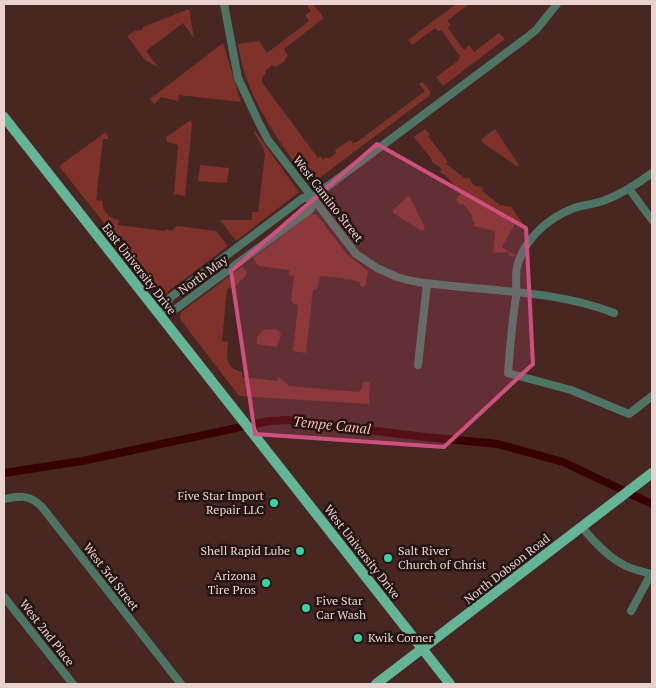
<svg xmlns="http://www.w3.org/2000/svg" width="656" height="688" font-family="'PT Serif',serif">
  <rect width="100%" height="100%" fill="#482723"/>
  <g fill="#7e322a">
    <path d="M 306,4 L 313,4 L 324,18 L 284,49 L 288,56 L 285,59 L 285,61 L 275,67 L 272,65 L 265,71 L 266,73 L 262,77 L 263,79 L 261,81 L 318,158 L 321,156 L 323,160 L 326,157 L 329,159 L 336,153 L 335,150 L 350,140 L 353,143 L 357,142 L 425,91 L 419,84 L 423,82 L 430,91 L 430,95 L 314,182 L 311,183 C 303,177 298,166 292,159 C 267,124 244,87 238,44 L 259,41 L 267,53 L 309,21 L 305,15 L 311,11 Z"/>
    <polygon points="456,4 469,4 447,21 451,25 448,28 464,50 469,45 474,52 499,33 505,39 443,86 436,77 458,61 460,56 441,30 438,31 435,28 412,45 408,40"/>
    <polygon points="189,9 194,38 183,23 146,51 158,67 145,60 127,36 134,31 142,30 143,27"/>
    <polygon points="223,43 241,102 179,95 178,101 161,97 154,104 150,99"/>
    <polygon points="191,120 192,125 185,196 174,194 178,145 167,142 166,137"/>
    <polygon points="425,129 430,135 428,136 448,162 446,164 466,179 467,177 471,180 471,182 477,187 479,186 483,188 482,191 500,205 511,207 522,222 520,225 516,222 502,247 514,255 516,254 515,257 509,256 508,252 493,253 495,231 473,226 475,223 472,219 473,217 463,204 460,205 456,200 461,193 446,176 440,172 442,169 431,161 432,160 414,137"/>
    <polygon points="495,129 519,165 518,167 482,142 482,139"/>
    <polygon points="255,131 299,192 236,241 220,220 252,220 252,212 258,212 265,155 263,147 254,132"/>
    <path d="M 106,132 L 109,139 L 103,139 L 96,200 L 102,201 C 103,211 108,218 119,220 L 118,225 L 165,231 L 166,229 L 171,231 L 177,226 L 216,231 L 228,246 L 166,293 L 159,293 L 59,166 Z"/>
    <polygon points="200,165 229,168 227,183 198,181"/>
    <polygon points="408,196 410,197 425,228 422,231 393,213 393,210"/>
    <polygon points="311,214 316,214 347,254 368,271 365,287 360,286 360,282 349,279 345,280 343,278 320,276 317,289 313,290 306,353 293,351 298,305 293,304 293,302 291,301 294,276 289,275 289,270 258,266 253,258"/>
    <path d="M 243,266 L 247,273 C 245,279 239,281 235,287 L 227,289 L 222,341 L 228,342 C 227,357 224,368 242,372 L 242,377 L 277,381 L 279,377 L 289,386 L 359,392 L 362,389 L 363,382 L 370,382 L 369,404 L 239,396 L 180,319 L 181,312 Z"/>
    <polygon points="274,329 278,330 281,334 277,347 257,344 257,338 262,330"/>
  </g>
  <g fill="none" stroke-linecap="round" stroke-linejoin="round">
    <polyline stroke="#380101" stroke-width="8" points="4,473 82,461 269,421 287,420 425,437 498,444 563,462 652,504"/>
    <g stroke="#4e7466" stroke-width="8">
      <path d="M 224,4 L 238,78 L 259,123 L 268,140 L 356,254 L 377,268 L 397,277 L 412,281 C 479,292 550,288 614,313"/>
      <path d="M 652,173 C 636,185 622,194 603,201 C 594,204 583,205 574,208 C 548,218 524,239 517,267 C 515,276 517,287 516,297 C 512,322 510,347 508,373 L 571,390 L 629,414 L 652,396"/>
      <polyline points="630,190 652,220"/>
      <polyline points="159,315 171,297 303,198 312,198 526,38 536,30 557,4"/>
      <polyline points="160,315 177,308 311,209 312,198"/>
      <polyline points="418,365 427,284"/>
      <path d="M 4,499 C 21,496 29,494 42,507 L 181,684"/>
      <path d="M 582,527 C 594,542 609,558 626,566 C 634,570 644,572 652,574"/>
      <polyline points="4,597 73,684"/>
      <polyline points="631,611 651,574"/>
    </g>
    <g stroke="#64b598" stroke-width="10">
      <polyline points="4,117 450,684"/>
      <polyline points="376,684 652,473"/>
    </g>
  </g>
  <path fill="#ce507e" fill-opacity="0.2" stroke="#ce507e" stroke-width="4" stroke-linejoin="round" d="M 377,144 L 526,228 L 533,364 L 444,447 L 255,434 L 231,271 Z"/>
  <g fill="#35d4a7" stroke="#241513" stroke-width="2">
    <circle cx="274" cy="503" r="5"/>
    <circle cx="300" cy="551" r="5"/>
    <circle cx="388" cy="558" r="5"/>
    <circle cx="266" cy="583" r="5"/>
    <circle cx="306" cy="608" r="5"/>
    <circle cx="358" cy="638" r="5"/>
  </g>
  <g text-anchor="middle" stroke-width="5" stroke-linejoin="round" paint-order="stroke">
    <g font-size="12" fill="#e9d3d0" stroke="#241513">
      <text transform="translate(328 199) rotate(52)" y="4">West Camino Street</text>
      <text transform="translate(139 269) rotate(52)" y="4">East University Drive</text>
      <text transform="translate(203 275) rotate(-36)" y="4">North May</text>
      <text transform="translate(362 552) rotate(52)" y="4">West University Drive</text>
      <text transform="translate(507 569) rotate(-38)" y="4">North Dobson Road</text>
      <text transform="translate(111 577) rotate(52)" y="4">West 3rd Street</text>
      <text transform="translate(47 633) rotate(52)" y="4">West 2nd Place</text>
    </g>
    <g font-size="12" fill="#e9d3d0" stroke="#241513" text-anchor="end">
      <text x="264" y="500">Five Star Import<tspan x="264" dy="14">Repair LLC</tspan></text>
      <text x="290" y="555">Shell Rapid Lube</text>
      <text x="398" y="555" text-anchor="start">Salt River<tspan x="398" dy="14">Church of Christ</tspan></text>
      <text x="256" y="580">Arizona<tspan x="256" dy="14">Tire Pros</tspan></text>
      <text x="316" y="605" text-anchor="start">Five Star<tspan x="316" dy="14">Car Wash</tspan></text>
      <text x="368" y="642" text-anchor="start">Kwik Corner</text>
    </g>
    <g font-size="14" font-style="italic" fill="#fdb8ad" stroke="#241513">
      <text transform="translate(332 425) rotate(6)" y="5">Tempe Canal</text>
    </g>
  </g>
  <rect width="656" height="688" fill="none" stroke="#e9d3d0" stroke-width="10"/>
</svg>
